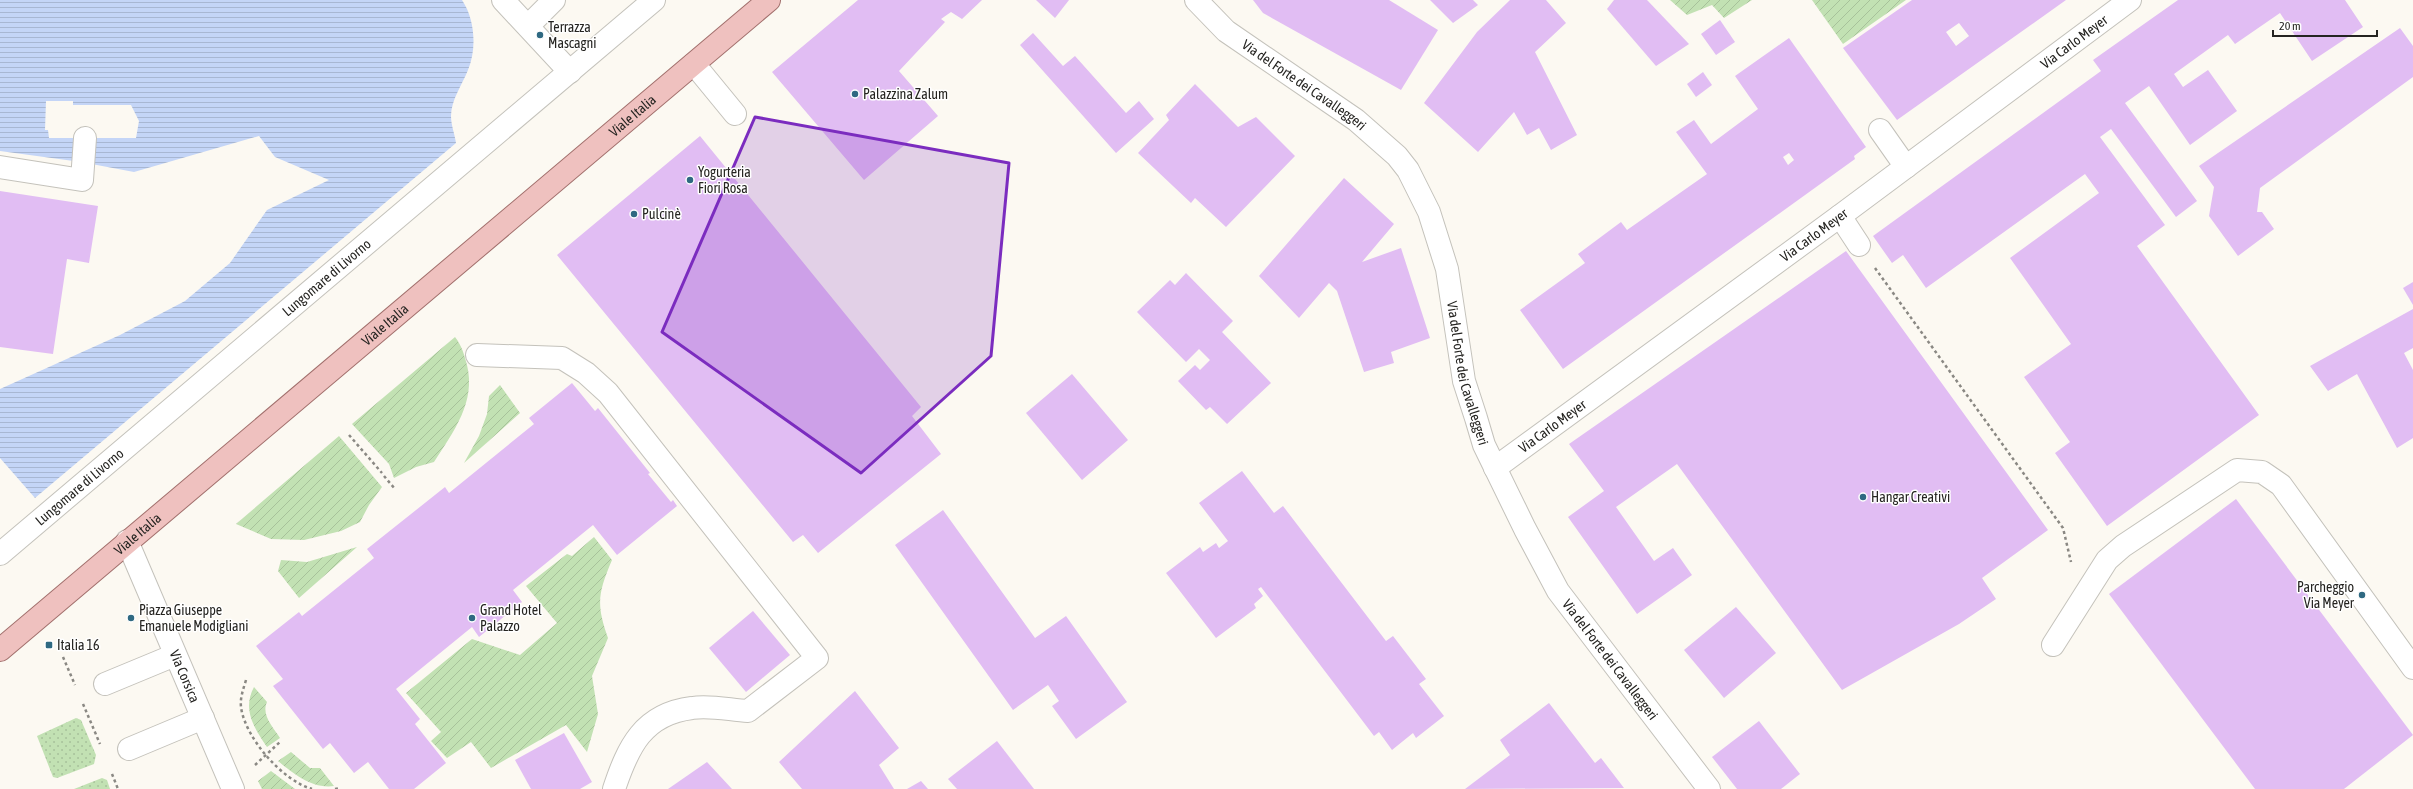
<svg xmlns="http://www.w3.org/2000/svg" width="2413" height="789" font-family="'Asap Condensed',sans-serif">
  <defs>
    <pattern id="grass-dots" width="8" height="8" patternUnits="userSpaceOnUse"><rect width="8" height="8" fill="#c2e1b3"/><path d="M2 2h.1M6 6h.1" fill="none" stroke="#a7c19a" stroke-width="1.8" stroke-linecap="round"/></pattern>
    <pattern id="garden-furrows" width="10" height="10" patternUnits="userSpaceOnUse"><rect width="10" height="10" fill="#c2e1b3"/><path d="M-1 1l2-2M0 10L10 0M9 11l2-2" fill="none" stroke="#a7c19a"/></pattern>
    <pattern id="water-rules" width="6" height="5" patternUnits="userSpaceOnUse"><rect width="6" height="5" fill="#c4d5f7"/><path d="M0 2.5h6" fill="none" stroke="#a8b7d3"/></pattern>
  </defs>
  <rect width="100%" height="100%" fill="#fcf9f2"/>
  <g fill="url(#grass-dots)">
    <polygon points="76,718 81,720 96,755 94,764 57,778 53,777 37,736"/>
    <polygon points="102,778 107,780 110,789 74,789"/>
  </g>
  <g fill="url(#garden-furrows)">
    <polygon points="1670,0 1752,0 1724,18 1712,5 1687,15"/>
    <polygon points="1812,0 1906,0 1843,44"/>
    <path d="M 455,337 C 462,346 464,354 467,365 C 476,402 454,431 434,462 L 416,467 L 394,478 L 389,464 L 352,424 Z"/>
    <polygon points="500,385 520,413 464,463 479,436 487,414 489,396"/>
    <polygon points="339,436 382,487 369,505 360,522 341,531 304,540 271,539 236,524"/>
    <path d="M 594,537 L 612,560 C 598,593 596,604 608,638 L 592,676 L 598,714 L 587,752 L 566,725 L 491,768 L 471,742 L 447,758 L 431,741 L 441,732 L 406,693 L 472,639 L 520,655 L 557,623 L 526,586 L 567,554 L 572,556 Z"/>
    <polygon points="357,547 299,598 278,571 281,560 307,562"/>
    <path d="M 254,687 L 267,702 C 261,715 273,727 280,738 L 267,747 C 254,728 242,709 254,687 Z"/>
    <path d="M 291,752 L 310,768 L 320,768 L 334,786 C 312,789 294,774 278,761 Z"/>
    <polygon points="271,771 295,789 262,789 258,781"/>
  </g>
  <path fill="url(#water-rules)" fill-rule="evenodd" d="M 0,0 L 462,0 C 475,19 477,49 468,70 C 462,85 451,100 451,116 C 451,125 455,135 456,143 L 35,498 L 0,458 L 0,389 L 120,335 L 185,301 L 230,263 L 267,210 L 329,180 L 275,157 L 259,136 L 134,172 L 81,162 L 0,151 ZM 46,101 L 73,101 L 73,105 L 131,105 L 139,121 L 136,138 L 49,138 L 48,130 L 45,130 Z"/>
  <g fill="#e1bdf3" fill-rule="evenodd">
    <polygon points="858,0 982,0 962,19 951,12 941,19 945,22 899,71 938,116 864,180 772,72"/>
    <polygon points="1036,0 1069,0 1055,18"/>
    <polygon points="1253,0 1389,0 1438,30 1401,90 1263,13"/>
    <polygon points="1430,0 1473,0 1478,5 1453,23"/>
    <polygon points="1510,0 1546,0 1566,23 1535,52 1577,135 1551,150 1539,128 1527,135 1514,112 1478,152 1424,103 1477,32"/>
    <polygon points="1614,0 1647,0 1689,44 1656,66 1607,9"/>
    <path d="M 1912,0 L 2066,0 L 1897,120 L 1843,48 ZM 1959,23 L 1969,36 L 1956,46 L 1946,32 Z"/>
    <polygon points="2178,0 2345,0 2363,27 2312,61 2280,13 2235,44 2228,35 2174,74 2183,87 2208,70 2237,111 2190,145 2149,86 2125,103 2197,201 2176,217 2111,129 2100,137 2165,225 2137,246 2259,415 2107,526 2055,453 2070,442 2024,377 2071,344 2010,258 2099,193 2085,174 1926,288 1903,255 1892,263 1873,236 2101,71 2093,60"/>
    <polygon points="1720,20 1735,42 1716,55 1701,34"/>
    <polygon points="2400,28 2413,46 2413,77 2260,188 2257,212 2262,212 2274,229 2238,256 2209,216 2214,187 2199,166"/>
    <polygon points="1033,33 1063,66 1075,56 1126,113 1139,101 1154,119 1116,153 1020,45"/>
    <path d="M 1789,38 L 1866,147 L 1854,156 L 1855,159 L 1563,369 L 1520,310 L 1585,263 L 1578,254 L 1621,222 L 1627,230 L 1707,174 L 1676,132 L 1694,120 L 1711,144 L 1758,109 L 1735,76 ZM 1789,153 L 1794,160 L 1788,165 L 1783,157 Z"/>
    <polygon points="1703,72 1712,85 1696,97 1687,84"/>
    <polygon points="1195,84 1238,127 1256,117 1295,156 1226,227 1195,198 1191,203 1138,153 1169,120 1166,115"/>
    <polygon points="700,136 921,407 912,416 941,454 818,553 803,535 793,542 557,255"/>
    <polygon points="1344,178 1394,224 1362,262 1401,248 1430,338 1391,352 1394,363 1364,372 1337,291 1329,283 1299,318 1259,276"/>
    <polygon points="0,191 98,206 89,263 67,259 53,354 0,347"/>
    <polygon points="1846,251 2048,530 1982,578 1996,599 1959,624 1842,690 1677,464 1616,507 1654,561 1673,548 1692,575 1637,614 1568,517 1604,491 1569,444"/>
    <polygon points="1186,273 1233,321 1222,332 1271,383 1227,424 1210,407 1206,410 1178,381 1195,365 1200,370 1210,360 1199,349 1186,362 1137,312 1170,280 1175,285"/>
    <polygon points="2413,282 2413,305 2403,288"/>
    <polygon points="2413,309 2413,348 2404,353 2413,370 2413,438 2397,448 2357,374 2328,391 2310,366"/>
    <polygon points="1072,374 1128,440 1082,480 1026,413"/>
    <polygon points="572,383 595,411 598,408 650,473 648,474 671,502 673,500 677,506 617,555 593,525 513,590 522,602 479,637 472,627 396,689 420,719 415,724 446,763 414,789 389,789 368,762 354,773 330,743 323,749 273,686 283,679 256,646 299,612 302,616 374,558 367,549 445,487 449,493 534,424 529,418"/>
    <polygon points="1242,471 1274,513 1283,506 1386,641 1393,636 1426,679 1419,684 1444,716 1416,738 1413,733 1392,750 1379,732 1374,736 1261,587 1258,589 1263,596 1254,604 1256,608 1216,638 1166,573 1200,547 1203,552 1216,543 1219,548 1228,541 1199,503"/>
    <polygon points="2236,499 2413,735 2344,789 2255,789 2109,594"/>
    <polygon points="943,510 1035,638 1066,616 1127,702 1076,739 1052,706 1059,701 1048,685 1013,710 895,545"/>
    <polygon points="1736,607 1776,653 1724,698 1684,650"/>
    <polygon points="753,611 790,655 746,692 709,648"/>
    <polygon points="855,691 899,748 879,765 894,789 802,789 779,762"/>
    <polygon points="1549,703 1595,763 1601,758 1624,788 1465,789 1510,755 1500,740"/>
    <polygon points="1759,721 1800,774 1781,789 1737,789 1712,757"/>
    <polygon points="564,733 592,782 580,789 531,789 515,760"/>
    <polygon points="997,741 1034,789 957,789 948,779"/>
    <polygon points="707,762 732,789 668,789"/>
    <polygon points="921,781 928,789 907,789"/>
  </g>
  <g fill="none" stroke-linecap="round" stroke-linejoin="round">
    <g stroke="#c4c2bb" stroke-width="24">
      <g id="minor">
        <polyline points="503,0 570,72"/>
        <path id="s1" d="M 1196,0 L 1226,31 L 1356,120 L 1397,156 L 1408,170 L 1429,212 L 1447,269 L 1464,381 L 1476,418 L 1484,445 L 1525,529 L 1558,591 L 1709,789"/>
        <polyline points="528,26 554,0"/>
        <polyline points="694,64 735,114"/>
        <polyline points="1880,130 1906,167"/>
        <polyline points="0,167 82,180 85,138"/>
        <polyline points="1840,216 1859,245"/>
        <path d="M 477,355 L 562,358 L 586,373 L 608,393 L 817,658 L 748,711 C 730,710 710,705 692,708 C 643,714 628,747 614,789"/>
        <path id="s2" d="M 1495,468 L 1840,216 L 2130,0"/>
        <path id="s3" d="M 127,541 L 233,789"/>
        <path id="s4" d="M 0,554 L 654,0"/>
        <polyline points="2053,645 2107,560 2123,546 2237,470 2262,472 2281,485 2413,668"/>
        <polyline points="105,684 175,655"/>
        <polyline points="129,749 203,718"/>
      </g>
    </g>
    <g stroke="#a16f6c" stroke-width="24">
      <g id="major">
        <path id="s5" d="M 0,650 L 769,0"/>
      </g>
    </g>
    <g stroke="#8a8883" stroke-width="2.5" stroke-dasharray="3 3" stroke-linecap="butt">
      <polyline points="1875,268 2063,528 2071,562"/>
      <polyline points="349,435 382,473"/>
      <polyline points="384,476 395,489"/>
      <polyline points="63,657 75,685"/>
      <path d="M 246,680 C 243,690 240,698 241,707 C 245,738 283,781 312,789"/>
      <polyline points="83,704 100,744"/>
      <polyline points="255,765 280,742"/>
      <polyline points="112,774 118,789"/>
      <polyline points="335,789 340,788"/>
    </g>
    <use href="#minor" stroke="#fff" stroke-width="22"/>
    <use href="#major" stroke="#efc1bf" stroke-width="22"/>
  </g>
  <path fill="#7b2cbf" fill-opacity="0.2" stroke="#7b2cbf" stroke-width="3" stroke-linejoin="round" d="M 755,117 L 1009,163 L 991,356 L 861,473 L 662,332 Z"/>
  <g fill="#2f6982" stroke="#fff" stroke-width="1.5">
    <circle cx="540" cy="35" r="4"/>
    <circle cx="855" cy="94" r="4"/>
    <circle cx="690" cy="180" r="4"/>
    <circle cx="634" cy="214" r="4"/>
    <circle cx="1863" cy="497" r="4"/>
    <circle cx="2362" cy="595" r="4"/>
    <circle cx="131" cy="618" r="4"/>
    <circle cx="472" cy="618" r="4"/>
    <rect x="45" y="641" width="8" height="8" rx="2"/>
  </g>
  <g text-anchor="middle" stroke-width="3" stroke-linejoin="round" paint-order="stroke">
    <g font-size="14" fill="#252421" stroke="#fff" text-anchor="start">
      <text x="548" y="32">Terrazza<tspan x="548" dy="16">Mascagni</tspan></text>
      <text x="863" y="99">Palazzina Zalum</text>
      <text x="698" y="177">Yogurteria<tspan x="698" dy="16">Fiori Rosa</tspan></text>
      <text x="642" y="219">Pulcinè</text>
      <text x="1871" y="502">Hangar Creativi</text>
      <text x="2354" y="592" text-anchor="end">Parcheggio<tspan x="2354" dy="16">Via Meyer</tspan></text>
      <text x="139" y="615">Piazza Giuseppe<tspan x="139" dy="16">Emanuele Modigliani</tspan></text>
      <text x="480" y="615">Grand Hotel<tspan x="480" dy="16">Palazzo</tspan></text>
      <text x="57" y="650">Italia 16</text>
    </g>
    <g font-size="14" fill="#252421" stroke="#fff">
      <text dy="5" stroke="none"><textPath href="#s2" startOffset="719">Via Carlo Meyer</textPath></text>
      <text dy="5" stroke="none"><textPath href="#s1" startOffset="138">Via del Forte dei Cavalleggeri</textPath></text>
      <text dy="5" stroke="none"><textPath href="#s5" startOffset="828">Viale Italia</textPath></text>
      <text dy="5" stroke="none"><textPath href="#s2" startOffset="395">Via Carlo Meyer</textPath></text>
      <text dy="5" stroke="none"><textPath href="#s4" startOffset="428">Lungomare di Livorno</textPath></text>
      <text dy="5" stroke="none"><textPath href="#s5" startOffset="504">Viale Italia</textPath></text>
      <text dy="5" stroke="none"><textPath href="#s1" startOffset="486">Via del Forte dei Cavalleggeri</textPath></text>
      <text dy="5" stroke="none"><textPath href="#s2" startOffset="71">Via Carlo Meyer</textPath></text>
      <text dy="5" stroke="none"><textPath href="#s4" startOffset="104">Lungomare di Livorno</textPath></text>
      <text dy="5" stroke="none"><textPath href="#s5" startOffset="180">Viale Italia</textPath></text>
      <text dy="5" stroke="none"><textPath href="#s1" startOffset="810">Via del Forte dei Cavalleggeri</textPath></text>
      <text dy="5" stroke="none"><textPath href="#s3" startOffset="147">Via Corsica</textPath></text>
    </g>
  </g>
  <path d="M2273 30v6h104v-6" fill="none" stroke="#252421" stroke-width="2"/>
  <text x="2279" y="30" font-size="12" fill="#252421" stroke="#ffffff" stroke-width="3" paint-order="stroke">20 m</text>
</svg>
